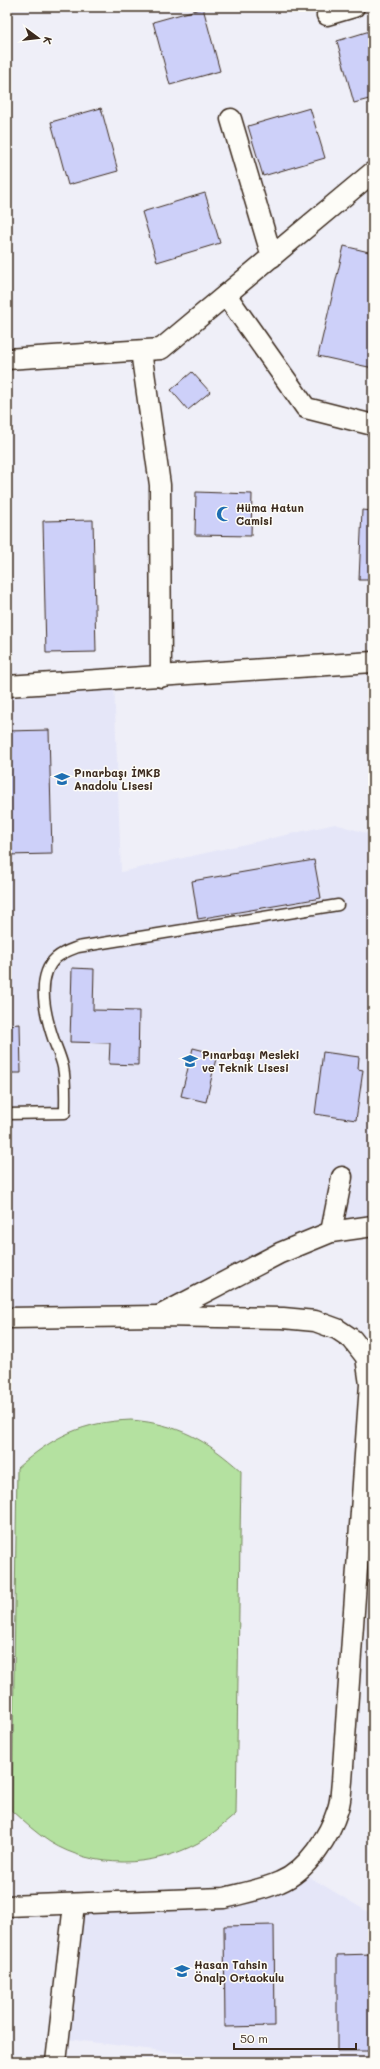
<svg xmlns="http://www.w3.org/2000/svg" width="380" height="2069" font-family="Mali,sans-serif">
  <rect width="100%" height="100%" fill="#efeff8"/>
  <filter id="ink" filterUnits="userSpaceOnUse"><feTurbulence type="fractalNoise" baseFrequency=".025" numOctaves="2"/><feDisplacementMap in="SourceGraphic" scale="8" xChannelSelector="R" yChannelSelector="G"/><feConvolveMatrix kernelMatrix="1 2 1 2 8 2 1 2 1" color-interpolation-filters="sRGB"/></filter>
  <g filter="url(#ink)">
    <g fill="#e5e6f8">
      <polygon points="114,680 121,872 335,824 373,835 373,1226 331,1232 159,1316 7,1318 7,686"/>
      <polygon points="298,1870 373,1915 373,2062 216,2062 217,2058 59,2038 74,1904 224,1898"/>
    </g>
    <path fill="#b4e1a0" stroke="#78865f" d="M 131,1420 C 179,1424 206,1440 241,1471 L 236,1814 C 224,1824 212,1835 198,1843 C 152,1868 94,1869 50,1842 C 36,1833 24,1822 12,1811 L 17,1468 C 54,1436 82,1422 131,1420 Z"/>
    <g fill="#cdd0f9" stroke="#3b2a1e">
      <polygon points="203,8 220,71 170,85 153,22"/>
      <polygon points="373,30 373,98 354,103 337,41"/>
      <polygon points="101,108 118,171 68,185 51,122"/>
      <polygon points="310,108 325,158 263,176 248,126"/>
      <polygon points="205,193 220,243 157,262 142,212"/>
      <polygon points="344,246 373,253 373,368 318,356"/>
      <polygon points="192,372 210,392 188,410 171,390"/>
      <polygon points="196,492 252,494 251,536 195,535"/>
      <polygon points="362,510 373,511 373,580 359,580"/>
      <polygon points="93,520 96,652 46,653 43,521"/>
      <polygon points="49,730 52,854 7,855 7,731"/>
      <polygon points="314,860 321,898 198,919 192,881"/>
      <polygon points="72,968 94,969 93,1010 139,1011 138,1065 109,1064 110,1043 70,1042"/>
      <polygon points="20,1024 21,1073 7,1073 7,1025"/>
      <polygon points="193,1048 217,1054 206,1102 181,1096"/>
      <polygon points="323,1052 359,1057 358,1069 363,1070 356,1120 315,1114"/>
      <polygon points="274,1925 275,2026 225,2027 224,1926"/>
      <polygon points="373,1954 373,2051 337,2051 337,1955"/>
    </g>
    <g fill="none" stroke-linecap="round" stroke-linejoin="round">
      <g stroke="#3b2a1e" stroke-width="13">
        <path id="service" d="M 7,1114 L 65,1113 C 65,1097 66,1082 63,1067 C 61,1058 57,1049 54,1041 C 46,1018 35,977 56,958 C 63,952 70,950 78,947 L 338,905"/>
      </g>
      <g stroke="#3b2a1e" stroke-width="23">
        <g id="minor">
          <polyline points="327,15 354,7"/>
          <polyline points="231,119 272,257"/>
          <polyline points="226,295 306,408 373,425"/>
          <polyline points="141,351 160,485 161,677"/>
          <polyline points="7,359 161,349 373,172"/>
          <polyline points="7,686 373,662"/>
          <polyline points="331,1232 342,1177"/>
          <polyline points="161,1315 280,1253 331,1232 373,1226"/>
          <path d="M 7,1318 L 159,1316 L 283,1318 L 315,1321 L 337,1329 L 352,1339 L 366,1357 L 370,1384 L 342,1781 C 341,1790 341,1800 338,1809 C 330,1835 307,1871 280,1882 C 262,1890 243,1893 224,1898 L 7,1906"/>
          <polyline points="56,2062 74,1904"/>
        </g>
      </g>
      <use href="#service" stroke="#fdfcf7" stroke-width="10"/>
      <use href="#minor" stroke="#fdfcf7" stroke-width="20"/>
    </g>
  </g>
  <defs>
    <g id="mosque-bare" transform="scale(1.2)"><path d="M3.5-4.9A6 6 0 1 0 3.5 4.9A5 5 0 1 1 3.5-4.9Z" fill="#1f6fb2" stroke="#fdfcf7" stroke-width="2.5" paint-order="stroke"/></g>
    <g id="school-bare" transform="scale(1.2)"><path d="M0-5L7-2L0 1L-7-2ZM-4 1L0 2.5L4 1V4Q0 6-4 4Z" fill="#1f6fb2" stroke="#fdfcf7" stroke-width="2.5" paint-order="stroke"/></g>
  </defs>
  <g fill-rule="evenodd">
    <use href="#mosque-bare" x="224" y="514"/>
    <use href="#school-bare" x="62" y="779"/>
    <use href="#school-bare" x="190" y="1061"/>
    <use href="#school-bare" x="182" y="1971"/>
  </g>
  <g text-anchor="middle" stroke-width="3" stroke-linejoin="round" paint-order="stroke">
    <g font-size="11" font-weight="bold" fill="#3b2a1e" stroke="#fdfcf7" text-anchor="start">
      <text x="236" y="512">Hüma Hatun<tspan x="236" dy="13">Camisi</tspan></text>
      <text x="74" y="777">Pınarbaşı İMKB<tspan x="74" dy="13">Anadolu Lisesi</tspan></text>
      <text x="202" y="1059">Pınarbaşı Mesleki<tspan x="202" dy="13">ve Teknik Lisesi</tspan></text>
      <text x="194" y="1969">Hasan Tahsin<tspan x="194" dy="13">Önalp Ortaokulu</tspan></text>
    </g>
  </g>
  <rect width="380" height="2069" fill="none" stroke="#fdfcf7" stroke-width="24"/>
  <rect x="12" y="12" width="356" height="2045" fill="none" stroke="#3b2a1e" stroke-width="1.5" filter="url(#ink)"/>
  <g transform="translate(38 38) rotate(105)" stroke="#fdfcf7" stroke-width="3" paint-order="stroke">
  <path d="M0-3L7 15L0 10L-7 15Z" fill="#3b2a1e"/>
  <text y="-6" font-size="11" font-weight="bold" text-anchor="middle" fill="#3b2a1e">K</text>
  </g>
  <path d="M234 2043v6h122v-6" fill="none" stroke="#3b2a1e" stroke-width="2"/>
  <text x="240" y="2043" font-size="12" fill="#3b2a1e" stroke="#fdfcf7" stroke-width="3" paint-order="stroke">50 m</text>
</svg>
